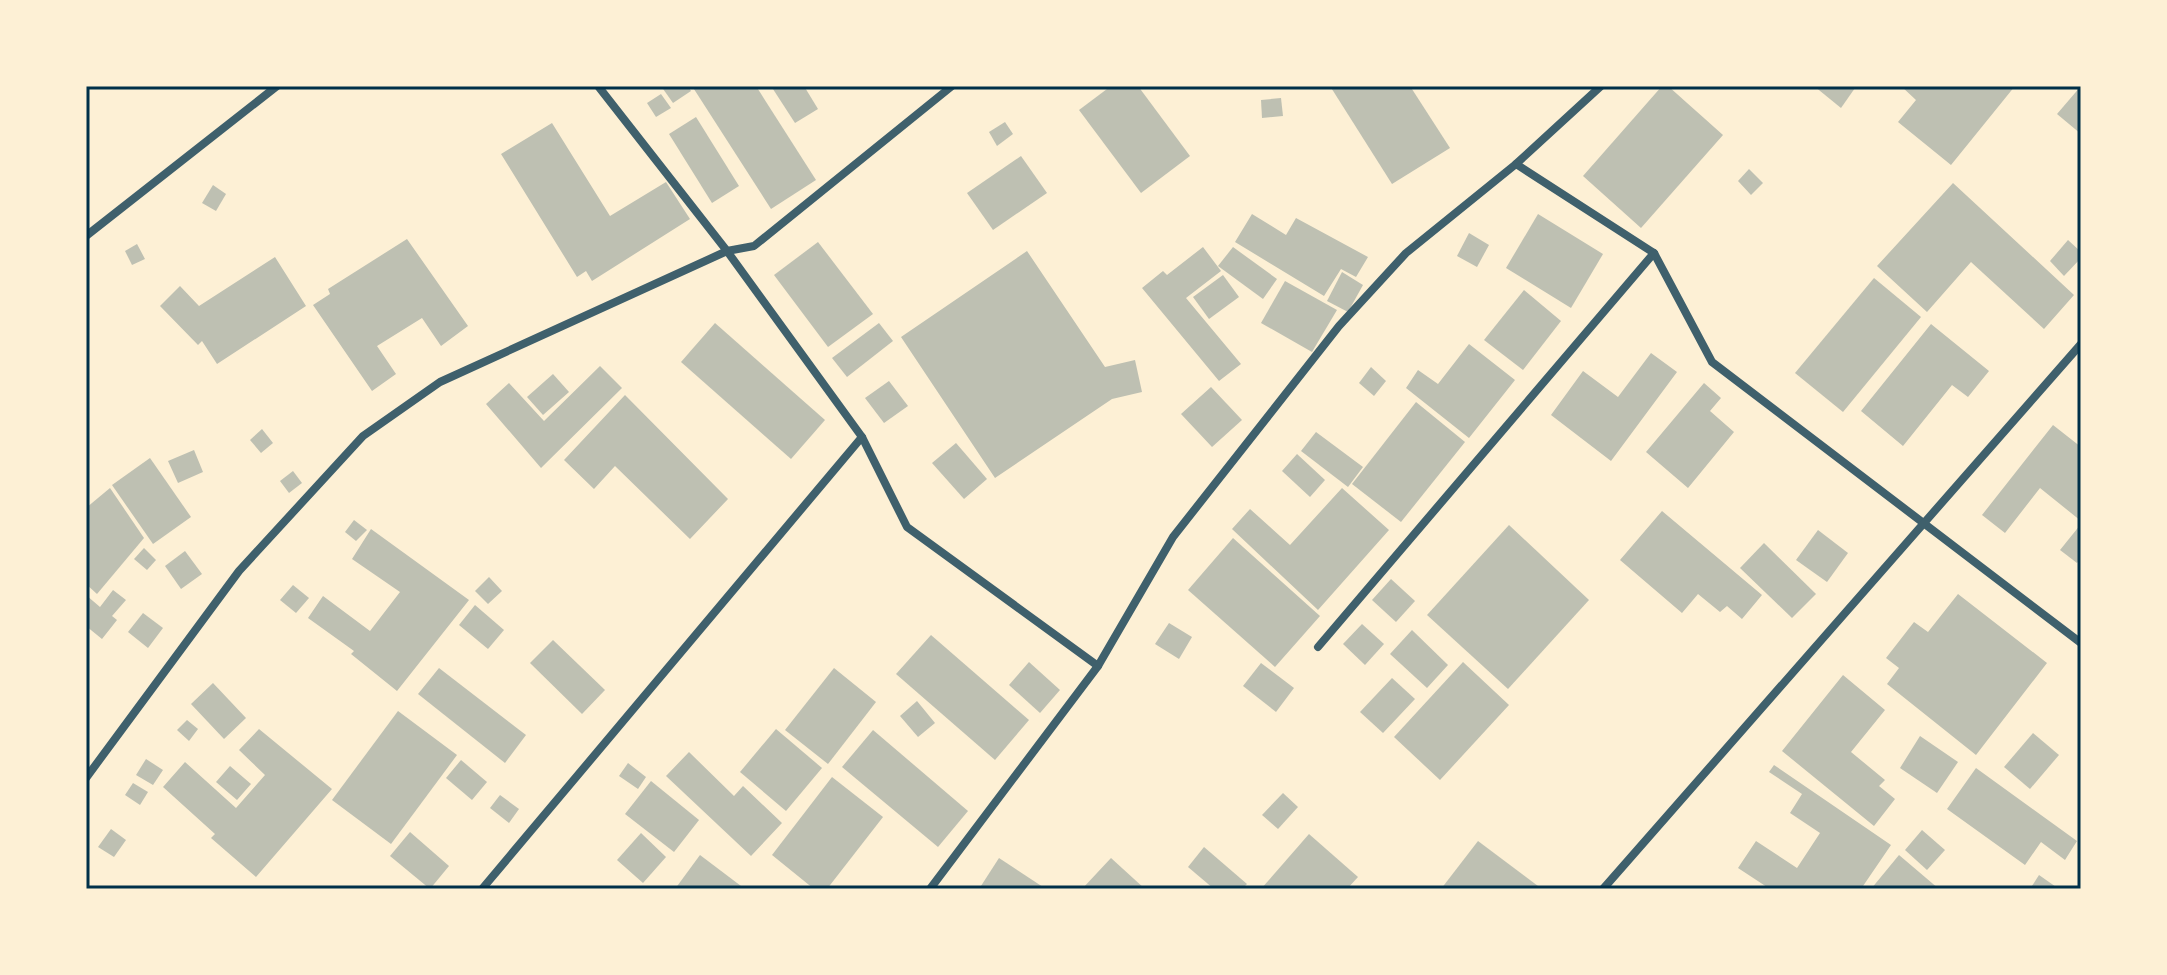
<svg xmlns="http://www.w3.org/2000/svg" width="2167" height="975" font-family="'DejaVu Sans',sans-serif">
  <rect width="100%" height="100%" fill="#fdf0d5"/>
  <g fill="#bec0b2">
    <polygon points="661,86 688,86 691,91 673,103"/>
    <polygon points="692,86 756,86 816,180 771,209"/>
    <polygon points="771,86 804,86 818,109 795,123"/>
    <polygon points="1111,86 1138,86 1190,156 1141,193 1079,110"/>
    <polygon points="1330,86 1410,86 1450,148 1392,184"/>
    <polygon points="1662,86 1668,86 1723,135 1641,228 1583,176"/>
    <polygon points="1814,86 1852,86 1855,88 1841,108"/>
    <polygon points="1901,86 2015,86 1951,165 1898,122 1916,100"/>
    <polygon points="2081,86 2081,134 2057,114"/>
    <polygon points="661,94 671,108 656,117 647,103"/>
    <polygon points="1281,98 1283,116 1262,118 1261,100"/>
    <polygon points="696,117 739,186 712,203 669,134"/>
    <polygon points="1005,122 1013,134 997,146 989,132"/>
    <polygon points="552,123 610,216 666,182 690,219 592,281 586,271 577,277 501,154"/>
    <polygon points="1021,156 1047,193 993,230 967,193"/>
    <polygon points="1749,169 1763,183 1751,195 1738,181"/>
    <polygon points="1953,183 2074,295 2044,329 1971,262 1927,312 1877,266"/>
    <polygon points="213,185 226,194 216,211 202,203"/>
    <polygon points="1252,214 1286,235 1296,218 1368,257 1356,277 1341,269 1324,296 1235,242"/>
    <polygon points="1538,214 1603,254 1571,308 1506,268"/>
    <polygon points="1469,233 1489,245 1477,267 1457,256"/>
    <polygon points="407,239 468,326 441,346 422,318 377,346 396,374 372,391 313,305 330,294 328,289"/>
    <polygon points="2068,240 2081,252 2081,258 2064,276 2050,261"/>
    <polygon points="818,242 873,314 828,347 774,275"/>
    <polygon points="137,244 145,259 132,265 125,251"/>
    <polygon points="1203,247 1221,271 1186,298 1241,364 1219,381 1142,288 1163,271 1167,275"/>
    <polygon points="1233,247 1277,279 1263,299 1218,266"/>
    <polygon points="1027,251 1105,367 1135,360 1142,392 1112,399 995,478 901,337"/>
    <polygon points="275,257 306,306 217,364 202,341 198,345 160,306 180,286 199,306"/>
    <polygon points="1342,272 1363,285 1348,312 1327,301"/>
    <polygon points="1223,275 1239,297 1209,319 1193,297"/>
    <polygon points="1874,278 1921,317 1843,412 1795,373"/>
    <polygon points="1285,281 1337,310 1312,352 1261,323"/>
    <polygon points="1524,290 1561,321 1523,370 1484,340"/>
    <polygon points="715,323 825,420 791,459 681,362"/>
    <polygon points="879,323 893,341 847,377 832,358"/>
    <polygon points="1931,324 1989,371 1968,397 1952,385 1903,446 1861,411"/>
    <polygon points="1469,344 1515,380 1469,438 1406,388 1418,370 1438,384"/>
    <polygon points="1651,353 1677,372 1611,461 1551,415 1583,371 1618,397"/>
    <polygon points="600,366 622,388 541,468 486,404 509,383 544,421"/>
    <polygon points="1371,367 1386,381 1374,396 1359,383"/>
    <polygon points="553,374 569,392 543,415 527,397"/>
    <polygon points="889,381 908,406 884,423 865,398"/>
    <polygon points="1704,383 1721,398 1710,411 1734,432 1688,488 1646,452"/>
    <polygon points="1211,387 1242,420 1212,447 1181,414"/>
    <polygon points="625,395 728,499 690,539 615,466 594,489 564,460"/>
    <polygon points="1416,402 1465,442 1401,522 1352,484"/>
    <polygon points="2053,425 2081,447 2081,521 2040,488 2005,533 1982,515"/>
    <polygon points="262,429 273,443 261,453 250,440"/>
    <polygon points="1316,432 1363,467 1348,487 1301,451"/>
    <polygon points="956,443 987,479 964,499 932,463"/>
    <polygon points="194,450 203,472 178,483 168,461"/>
    <polygon points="1297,454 1325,480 1310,497 1282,471"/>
    <polygon points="150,458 191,517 153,544 112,485"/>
    <polygon points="293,471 302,483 289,493 280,481"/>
    <polygon points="110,488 144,538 97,594 86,584 86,508"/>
    <polygon points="1342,488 1389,530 1318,610 1232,529 1250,509 1290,545"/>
    <polygon points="1662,511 1762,595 1742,619 1727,606 1720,612 1698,594 1682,613 1620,560"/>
    <polygon points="354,520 367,530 356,541 345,532"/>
    <polygon points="2081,524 2081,558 2077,563 2060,550"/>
    <polygon points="1509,525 1589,600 1508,689 1427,615"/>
    <polygon points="371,529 469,600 397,691 351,654 354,651 308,618 323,596 370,631 400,592 352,559"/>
    <polygon points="1818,530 1848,553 1827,582 1796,560"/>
    <polygon points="1233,538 1320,616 1275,667 1188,590"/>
    <polygon points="1764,543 1816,594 1792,618 1740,568"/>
    <polygon points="144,548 156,560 147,570 134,559"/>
    <polygon points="185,551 202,574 181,589 165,566"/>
    <polygon points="489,577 502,591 488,604 475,591"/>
    <polygon points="1391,579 1415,601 1396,622 1372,600"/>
    <polygon points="293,585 309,598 296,613 280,600"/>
    <polygon points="113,590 126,600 112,616 117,620 102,639 86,626 86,595 100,607"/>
    <polygon points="1958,594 2047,663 1976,755 1887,684 1899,668 1886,658 1914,622 1928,632"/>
    <polygon points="475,605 504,630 488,649 459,625"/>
    <polygon points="143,613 163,628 148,648 128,632"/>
    <polygon points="1169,623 1192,637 1179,659 1155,644"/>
    <polygon points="1362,624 1384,644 1365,665 1343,644"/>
    <polygon points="1412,630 1448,665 1427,688 1390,654"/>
    <polygon points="931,635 1029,720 995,760 896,674"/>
    <polygon points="553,640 605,690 582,714 530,663"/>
    <polygon points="1029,662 1060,690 1040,713 1009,685"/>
    <polygon points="1463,662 1509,705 1440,780 1394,737"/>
    <polygon points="1261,663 1294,688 1276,712 1243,686"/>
    <polygon points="439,668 526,735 505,763 418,694"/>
    <polygon points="834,668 876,702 828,764 785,730"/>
    <polygon points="1843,675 1885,710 1851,752 1885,780 1879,786 1895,799 1874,826 1782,751"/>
    <polygon points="1392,678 1415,699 1383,733 1360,712"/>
    <polygon points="213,683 246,718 224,739 191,704"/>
    <polygon points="917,701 935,723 918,737 900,716"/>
    <polygon points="398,711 457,755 391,844 332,800"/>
    <polygon points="187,720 198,729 189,741 177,730"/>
    <polygon points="259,729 332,789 256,877 211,838 215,834 163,787 185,762 236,808 265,775 239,750"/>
    <polygon points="776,729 822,768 786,811 740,772"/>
    <polygon points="873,730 968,811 938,847 842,767"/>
    <polygon points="2033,733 2059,755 2030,789 2004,767"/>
    <polygon points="1920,736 1958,762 1937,793 1900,768"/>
    <polygon points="689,752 734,796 743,786 782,823 751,856 666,776"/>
    <polygon points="146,759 163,770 153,785 136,775"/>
    <polygon points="461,760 487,782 472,800 446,778"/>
    <polygon points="628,763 646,777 638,789 619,776"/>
    <polygon points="1774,765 1891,845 1861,889 1770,889 1738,868 1756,841 1797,868 1820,833 1790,813 1802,794 1769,772"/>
    <polygon points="230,766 251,784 237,800 216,782"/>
    <polygon points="1976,768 2077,841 2065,860 2041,842 2025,865 1947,809"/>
    <polygon points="832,777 883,817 827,889 814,889 772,855"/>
    <polygon points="651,781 699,820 674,852 625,814"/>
    <polygon points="133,783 148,792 140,805 125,795"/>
    <polygon points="1283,793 1298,807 1278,829 1262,815"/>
    <polygon points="500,795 519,809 509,823 490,808"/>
    <polygon points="111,829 126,840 114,857 98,847"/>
    <polygon points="1922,830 1945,850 1927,870 1905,850"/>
    <polygon points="410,832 449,866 430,889 390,856"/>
    <polygon points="641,833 666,857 643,883 617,860"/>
    <polygon points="1309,834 1358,877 1347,889 1261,889"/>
    <polygon points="1478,841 1542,889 1441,889"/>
    <polygon points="1204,847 1247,884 1242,889 1214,889 1188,867"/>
    <polygon points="700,855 741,886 739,889 675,889"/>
    <polygon points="1899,855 1939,889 1871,889"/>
    <polygon points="999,858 1046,889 979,889"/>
    <polygon points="1111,858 1145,889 1082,889"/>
    <polygon points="2039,875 2059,889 2030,889"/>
  </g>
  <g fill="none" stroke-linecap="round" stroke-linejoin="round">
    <g stroke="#3f606c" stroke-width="8">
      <polyline points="598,86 727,251 862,437 907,527 1098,666"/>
      <polyline points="1516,164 1601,86"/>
      <polyline points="86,236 277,86"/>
      <polyline points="1318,647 1654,253"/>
      <polyline points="86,778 239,571 363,436 440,382 727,251 754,246 952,86"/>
      <polyline points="482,889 862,437"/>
      <polyline points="930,889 1098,666 1173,537 1339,326 1406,253 1516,164 1654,253 1712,362 2081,643"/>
      <polyline points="1603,889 2081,344"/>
    </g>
  </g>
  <rect width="2167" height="975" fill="none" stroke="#fdf0d5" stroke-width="176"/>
  <rect x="88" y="88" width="1991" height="799" fill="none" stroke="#003049" stroke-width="3"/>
</svg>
